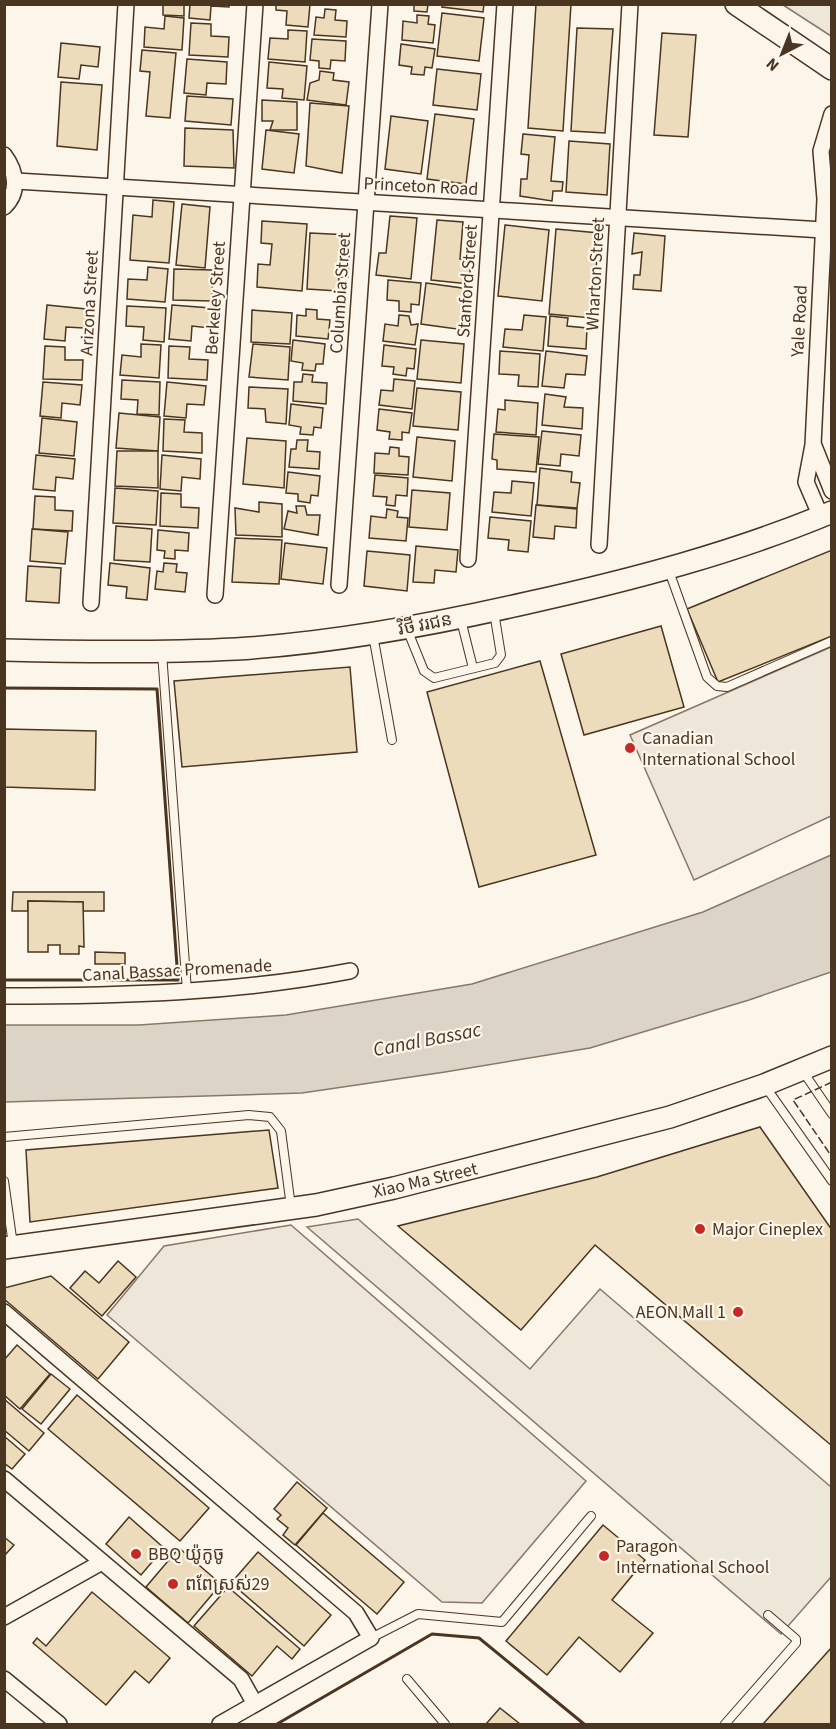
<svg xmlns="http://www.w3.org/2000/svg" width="836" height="1729" font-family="'Source Sans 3','Noto Sans Khmer',sans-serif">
  <rect width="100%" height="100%" fill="#fbf6e9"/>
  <g fill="#ede6d9" stroke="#887966" stroke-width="1.5">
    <polygon points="831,647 831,816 694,880 630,735"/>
    <polygon points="291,1225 586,1481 482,1603 442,1602 107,1315 164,1246"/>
  </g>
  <g fill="#ede7d9" stroke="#887966" stroke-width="1.5">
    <polygon points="783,5 831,5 831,36"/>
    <polygon points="358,1219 530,1369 600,1289 831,1487 831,1577 781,1634 307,1227"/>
  </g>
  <polygon fill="#dcd4c6" stroke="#887966" stroke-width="1.5" points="831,855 831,972 749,1000 590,1048 445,1072 302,1093 5,1102 5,1025 139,1025 286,1015 472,984 703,912"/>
  <g fill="#ecdcbc" stroke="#4a3520" stroke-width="1.5">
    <polygon points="163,4 184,4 184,16 163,15"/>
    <polygon points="190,4 229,4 229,7 211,6 210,20 189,18"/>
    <polygon points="276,4 310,4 308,27 286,25 287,11 276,10"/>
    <polygon points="414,4 428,4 427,12 414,11"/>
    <polygon points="443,4 484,4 483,12 442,7"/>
    <polygon points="536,4 571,4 563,131 528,128"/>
    <polygon points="325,9 336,10 335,20 347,21 346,37 314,35 316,17 324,18"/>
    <polygon points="442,13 484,18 479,61 437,56"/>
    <polygon points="417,15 429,16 428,24 435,25 433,43 402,40 403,21 417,23"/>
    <polygon points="165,16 184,18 182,50 144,47 145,27 164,29"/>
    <polygon points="191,23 211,24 211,36 229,37 228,57 189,55"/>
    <polygon points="577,28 613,29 605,133 571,131"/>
    <polygon points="288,30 307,31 305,62 268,59 270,38 288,39"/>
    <polygon points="662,33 696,35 688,137 654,135"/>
    <polygon points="312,39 346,41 345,61 331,60 330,69 319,68 319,61 310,60"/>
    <polygon points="61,43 100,47 98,67 81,65 79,79 58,77"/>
    <polygon points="401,44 435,49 432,68 425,67 424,75 411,74 412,67 399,65"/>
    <polygon points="142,50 176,53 170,118 146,116 150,72 140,71"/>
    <polygon points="187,59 227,62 226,84 207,83 206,95 184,93"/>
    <polygon points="269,62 307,66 304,100 282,98 283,89 267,88"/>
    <polygon points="437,69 481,74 477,110 433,105"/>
    <polygon points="320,71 334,73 333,80 349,82 346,105 307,100 310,83 319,80"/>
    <polygon points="61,82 102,85 97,150 57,146"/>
    <polygon points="187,96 233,99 231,125 185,121"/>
    <polygon points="262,100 297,102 297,130 270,130 273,121 262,121"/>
    <polygon points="310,103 349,106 342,173 306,166"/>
    <polygon points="435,114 474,119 466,184 427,179"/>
    <polygon points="391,116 428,121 421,174 385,169"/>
    <polygon points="185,128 233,130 234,168 184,166"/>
    <polygon points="266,130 299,134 294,173 262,169"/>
    <polygon points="523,134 555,137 551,181 563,182 562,191 553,191 552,201 520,196 521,179 527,179 529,155 521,154"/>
    <polygon points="569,141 610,144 607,195 566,192"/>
    <polygon points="153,200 174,202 169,263 130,260 133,215 152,217"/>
    <polygon points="182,204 210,207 205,268 176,265"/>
    <polygon points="390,216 417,218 411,279 376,275 379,253 386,253"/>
    <polygon points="437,220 463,222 460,259 471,260 469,284 431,280"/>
    <polygon points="262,221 307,224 302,291 257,287 258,264 270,265 272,244 261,243"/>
    <polygon points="505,225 549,230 542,301 498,296"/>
    <polygon points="556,229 599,233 592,318 549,314"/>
    <polygon points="310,233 350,235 348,277 339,277 338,291 307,289"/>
    <polygon points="634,233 665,236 661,291 633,289 634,275 640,275 642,252 632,254"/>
    <polygon points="148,267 168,269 165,302 127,299 128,279 147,280"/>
    <polygon points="174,269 213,270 212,301 173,300"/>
    <polygon points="388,280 421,283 419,305 411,304 411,312 399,311 399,301 387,300"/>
    <polygon points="426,283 469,289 464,330 421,324"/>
    <polygon points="47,305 86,309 84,328 66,327 65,341 44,339"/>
    <polygon points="172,305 211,308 210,328 192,326 191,341 169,339"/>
    <polygon points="127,306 166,308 164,342 143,340 144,327 126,326"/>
    <polygon points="306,309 317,310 317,319 330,320 328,339 296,336 297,315 306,316"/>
    <polygon points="252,310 292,313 290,344 251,342"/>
    <polygon points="399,315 409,316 411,325 418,324 415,345 383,341 385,324 398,326"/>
    <polygon points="524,315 546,317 543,351 503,347 505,329 522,330"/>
    <polygon points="550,316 568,318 567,326 587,328 586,349 548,346"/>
    <polygon points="293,340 325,344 323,364 316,364 315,371 302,370 303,363 291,361"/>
    <polygon points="421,340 464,344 461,383 417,379"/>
    <polygon points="141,344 161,345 159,378 120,375 122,355 141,357"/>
    <polygon points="253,344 290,347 288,380 249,377"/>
    <polygon points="384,345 416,349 414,369 407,368 406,376 393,374 394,367 382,366"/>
    <polygon points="45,346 65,347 65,360 83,360 82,380 43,379"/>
    <polygon points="169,346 190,347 189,359 208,360 207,380 168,378"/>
    <polygon points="500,351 540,354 538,387 518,386 519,375 499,374"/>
    <polygon points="546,351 587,356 585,375 566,374 564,388 542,386"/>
    <polygon points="303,374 313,375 312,382 327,383 326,404 293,401 294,382 302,382"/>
    <polygon points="394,379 415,381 412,409 379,405 381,390 393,391"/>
    <polygon points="122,380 160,382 159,415 137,414 138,400 121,399"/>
    <polygon points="43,382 82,385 80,405 62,403 61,418 40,416"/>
    <polygon points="167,382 206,386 204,405 187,404 186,418 164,416"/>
    <polygon points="249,387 288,389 286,424 266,422 265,409 248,408"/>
    <polygon points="417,388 461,392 458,430 413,426"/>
    <polygon points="545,394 566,397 564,407 583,408 582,429 542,425"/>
    <polygon points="505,400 538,403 536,435 496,432 498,409 505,410"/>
    <polygon points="291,404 323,408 321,428 314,427 313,435 300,434 301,427 289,425"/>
    <polygon points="379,409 412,413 409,433 402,432 402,440 389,439 390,432 377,430"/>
    <polygon points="119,413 160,417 158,451 116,448"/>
    <polygon points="42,418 77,422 74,456 39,453"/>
    <polygon points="164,419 185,420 184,432 202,433 202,453 163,451"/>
    <polygon points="542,431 581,435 579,456 561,454 560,466 538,464"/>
    <polygon points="494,434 539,437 536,472 497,469 497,460 492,459"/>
    <polygon points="417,437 455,441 452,481 413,477"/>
    <polygon points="247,438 286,441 284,488 243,484"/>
    <polygon points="297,440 308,440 307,451 320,452 319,469 289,467 291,449 296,449"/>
    <polygon points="390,447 399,448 399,456 409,457 408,475 374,473 375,453 389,454"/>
    <polygon points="117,451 158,451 158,488 115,486"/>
    <polygon points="36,455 75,459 73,479 56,477 55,491 33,489"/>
    <polygon points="162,455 201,459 200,479 182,477 181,491 160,489"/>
    <polygon points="540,468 572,472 571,482 580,483 577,508 537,505"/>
    <polygon points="288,472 320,476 318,496 311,495 310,503 298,501 298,494 286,493"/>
    <polygon points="375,475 408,478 407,496 396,495 395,506 386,505 387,497 373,496"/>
    <polygon points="512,481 534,483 531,516 492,512 494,492 511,493"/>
    <polygon points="115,488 158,491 156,525 113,523"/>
    <polygon points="412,490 450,493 447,530 409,527"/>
    <polygon points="161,493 181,494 181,507 199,508 198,528 160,526"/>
    <polygon points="35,496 55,497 55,510 73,511 72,531 33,529"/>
    <polygon points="259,502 282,504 282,537 236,535 235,508 259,512"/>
    <polygon points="536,505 577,509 576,528 555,526 554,539 533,537"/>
    <polygon points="296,506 305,506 307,515 320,515 318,535 284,529 288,511 297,513"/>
    <polygon points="387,509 398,511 397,517 408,518 406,541 369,538 371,516 386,518"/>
    <polygon points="490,517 531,521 528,552 508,550 509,540 488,538"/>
    <polygon points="116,526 152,529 150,562 114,560"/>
    <polygon points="32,529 68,532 65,564 30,561"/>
    <polygon points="158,530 189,533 188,551 175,550 175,559 164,558 165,551 157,550"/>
    <polygon points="235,538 282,540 279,584 232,582"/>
    <polygon points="285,543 327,548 323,584 281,579"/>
    <polygon points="416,546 458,550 456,572 435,570 434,583 413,582"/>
    <polygon points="832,550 832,636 718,682 687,609"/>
    <polygon points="367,551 410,555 407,591 364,586"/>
    <polygon points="110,563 150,568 147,600 126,598 127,587 108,585"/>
    <polygon points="164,563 177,564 176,572 187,573 185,592 155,589 157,571 163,572"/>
    <polygon points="28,566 61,568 59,603 26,601"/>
    <polygon points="661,626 684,707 584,735 561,654"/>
    <polygon points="540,661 596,855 479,887 427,692"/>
    <polygon points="350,667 357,752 182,767 174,681"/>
    <polygon points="4,729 96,731 95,790 4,787"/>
    <polygon points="13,892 104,892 104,911 83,911 83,902 28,901 28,911 12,911"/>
    <polygon points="28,901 83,902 84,947 79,946 79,954 60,954 60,945 48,945 48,952 28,952"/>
    <polygon points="95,952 125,953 125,964 95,964"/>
    <polygon points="760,1127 832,1230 832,1446 595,1245 521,1330 398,1226 597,1177"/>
    <polygon points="269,1130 278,1188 30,1222 26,1150"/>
    <polygon points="118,1261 136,1277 102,1316 70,1288 85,1271 99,1283"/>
    <polygon points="51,1276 129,1342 98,1379 4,1299 4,1288"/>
    <polygon points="17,1345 50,1374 20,1409 4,1395 4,1360"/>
    <polygon points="51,1374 70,1389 41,1424 22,1409"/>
    <polygon points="77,1395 209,1508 180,1541 48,1429"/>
    <polygon points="4,1399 44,1433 29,1451 4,1430"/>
    <polygon points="4,1436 25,1454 12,1469 4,1463"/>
    <polygon points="297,1482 327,1508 295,1545 283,1535 288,1528 277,1519 281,1515 274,1509"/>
    <polygon points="323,1513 404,1582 377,1614 296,1545"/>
    <polygon points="129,1517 164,1548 141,1575 106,1544"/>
    <polygon points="603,1525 645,1560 612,1600 653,1633 620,1672 579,1637 547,1675 506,1641"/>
    <polygon points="4,1537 14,1545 4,1556"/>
    <polygon points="179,1548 221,1584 188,1623 146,1587"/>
    <polygon points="258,1552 331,1615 304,1646 231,1583"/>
    <polygon points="228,1587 300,1649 292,1659 277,1646 252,1676 194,1626"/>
    <polygon points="92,1592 170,1658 149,1683 135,1671 106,1705 33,1643 37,1638 46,1646"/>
    <polygon points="832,1647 832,1724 763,1724"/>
    <polygon points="500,1708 520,1724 486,1724"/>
  </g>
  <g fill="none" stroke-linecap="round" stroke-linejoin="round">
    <g stroke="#4a3520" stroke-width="10">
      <g id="lane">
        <polyline points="669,571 707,677 717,686 727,687 832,641"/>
        <polyline points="461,620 473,668"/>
        <polyline points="407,629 424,671 434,678 495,663 501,655 494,612"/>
        <polyline points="373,635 392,740"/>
        <polyline points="162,653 187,991"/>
        <polyline points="802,1070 832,1114"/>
        <polyline points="765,1086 832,1181"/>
        <polyline points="4,1137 249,1115 270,1117 281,1131 291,1207"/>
        <polyline points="4,1181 13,1245"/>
        <polyline points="371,1638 418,1614 502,1622 591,1516"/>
        <polyline points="407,1679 445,1724"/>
        <polyline points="725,1724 796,1643 796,1639 768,1615"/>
      </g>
    </g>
    <g stroke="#4a3520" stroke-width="18">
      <g id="street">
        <path d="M 4,155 C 16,171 20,192 4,207"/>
        <polyline points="16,181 823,230"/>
        <polyline points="814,446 832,491"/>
        <polyline points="821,517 806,482 813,445 825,199 821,151 832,114"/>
        <polyline points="599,545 630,4"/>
        <polyline points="468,559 505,4"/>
        <polyline points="339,585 380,4"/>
        <polyline points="215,595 255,4"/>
        <polyline points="91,603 126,4"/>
        <path d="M 4,996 C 121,996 236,993 350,971"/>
        <polyline points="4,1312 356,1613 371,1638 220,1724"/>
        <polyline points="4,1479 241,1679 255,1704"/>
        <polyline points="4,1617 102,1562"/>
        <polyline points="4,1679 59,1724"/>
      </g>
    </g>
    <g stroke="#4a3520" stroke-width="24">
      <g id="secondary">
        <polyline points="736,4 832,69"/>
        <path d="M 4,650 C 82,652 159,653 236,649 C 334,643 431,625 527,603 C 631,580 734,553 832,512"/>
        <polyline points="4,1248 316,1205 394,1188 670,1117 764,1085 832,1057"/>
      </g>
    </g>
    <use href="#lane" stroke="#fbf6e9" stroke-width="8"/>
    <use href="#street" stroke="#fbf6e9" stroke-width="15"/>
    <use href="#secondary" stroke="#fbf6e9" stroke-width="21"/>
    <polyline stroke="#4a3520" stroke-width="1.5" stroke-dasharray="8 3" stroke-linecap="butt" points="832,1082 793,1100 832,1157"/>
    <g stroke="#4a3520" stroke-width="3">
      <polyline points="4,688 157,689 178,980 4,980"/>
      <polyline points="277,1724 432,1634 479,1638 584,1724"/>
    </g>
  </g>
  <g fill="#c62828" stroke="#fbf6e9" stroke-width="2">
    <circle cx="630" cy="748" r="6"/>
    <circle cx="700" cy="1229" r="6"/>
    <circle cx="738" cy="1312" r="6"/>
    <circle cx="136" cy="1554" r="6"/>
    <circle cx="604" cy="1556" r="6"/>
    <circle cx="173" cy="1584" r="6"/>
  </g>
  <g text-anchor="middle" stroke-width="4.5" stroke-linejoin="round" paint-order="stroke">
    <g font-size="18" fill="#4a3520" stroke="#fbf6e9">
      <text transform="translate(421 186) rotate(3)" y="6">Princeton Road</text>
      <text transform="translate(595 274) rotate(-87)" y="6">Wharton Street</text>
      <text transform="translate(467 281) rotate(-86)" y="6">Stanford Street</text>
      <text transform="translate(340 293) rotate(-86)" y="6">Columbia Street</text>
      <text transform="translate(215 298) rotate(-86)" y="6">Berkeley Street</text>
      <text transform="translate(89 303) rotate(-87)" y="6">Arizona Street</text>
      <text transform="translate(799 321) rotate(-87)" y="6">Yale Road</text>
      <text transform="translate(425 624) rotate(-11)" y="6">វិថី វរជន</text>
      <text transform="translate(177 970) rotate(-3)" y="6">Canal Bassac Promenade</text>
      <text transform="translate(425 1180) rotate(-13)" y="6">Xiao Ma Street</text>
    </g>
    <g font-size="18" fill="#4a3520" stroke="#fbf6e9" text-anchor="start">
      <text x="642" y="744">Canadian<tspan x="642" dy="21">International School</tspan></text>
      <text x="712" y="1235">Major Cineplex</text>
      <text x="726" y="1318" text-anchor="end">AEON Mall 1</text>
      <text x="616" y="1552">Paragon<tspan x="616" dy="21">International School</tspan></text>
      <text x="148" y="1560">BBQ យ៉ូកូចូ</text>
      <text x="185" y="1590">ពពែស្រស់29</text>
    </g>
    <g font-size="20" font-style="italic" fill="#4a3520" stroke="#fbf6e9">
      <text transform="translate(427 1039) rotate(-11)" y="7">Canal Bassac</text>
    </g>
  </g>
  <rect width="836" height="1729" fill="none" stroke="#4a3520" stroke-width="12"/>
  <g transform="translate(782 54) rotate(222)" stroke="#fbf6e9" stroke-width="4.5" paint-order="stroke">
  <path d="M0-4.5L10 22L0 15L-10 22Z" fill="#4a3520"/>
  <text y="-9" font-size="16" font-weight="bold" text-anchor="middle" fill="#4a3520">N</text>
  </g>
</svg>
